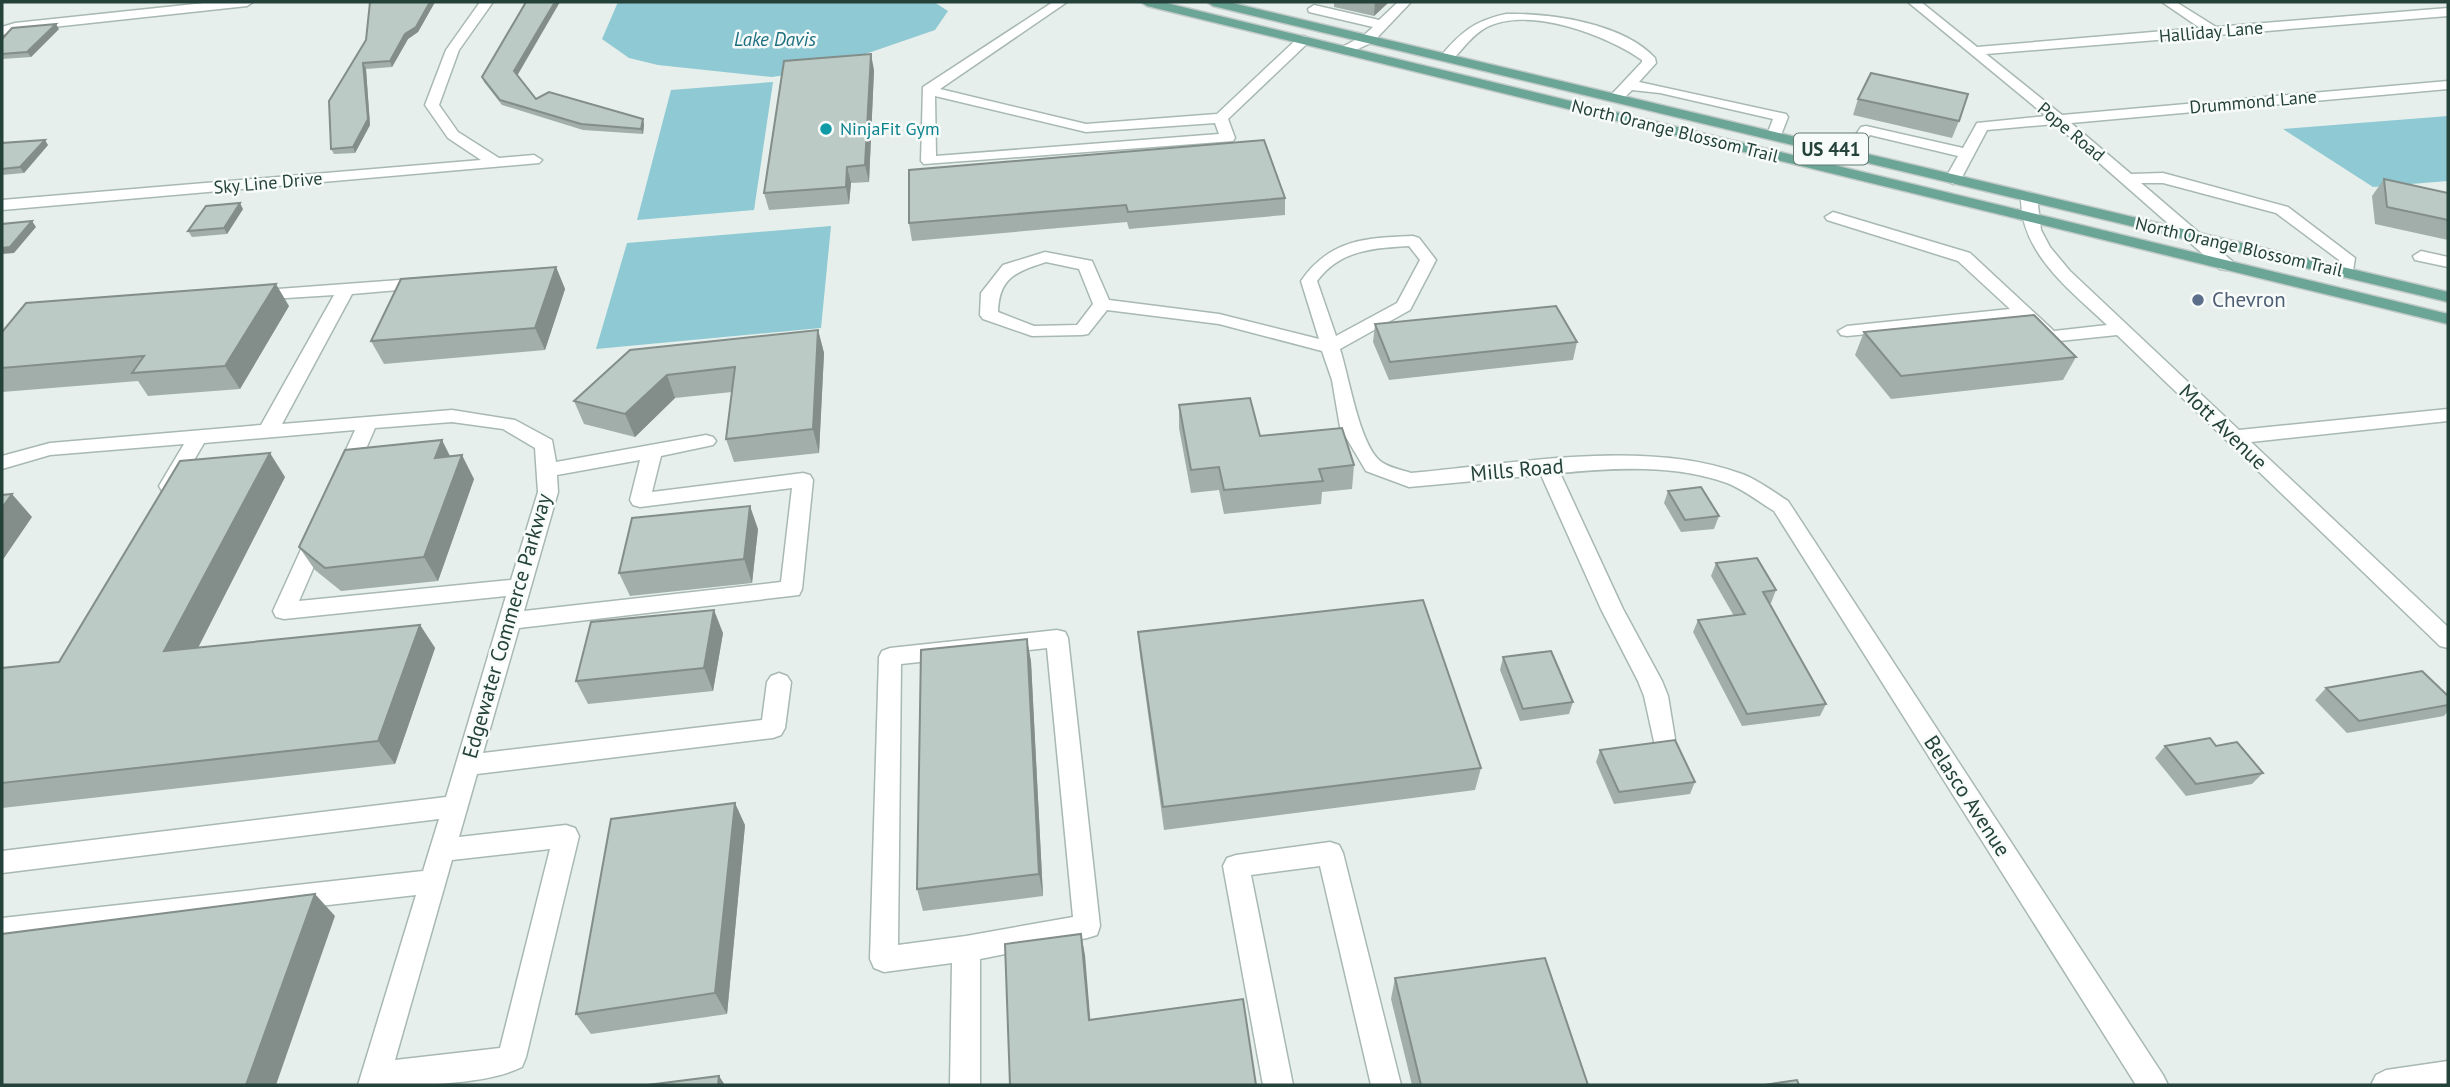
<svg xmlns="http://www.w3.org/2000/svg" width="2450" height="1087" font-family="'PT Sans',sans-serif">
  <rect width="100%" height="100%" fill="#e6efeb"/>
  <g fill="#8ec9d4">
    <polygon points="618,2 934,2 948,11 935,30 819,70 772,77 658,65 629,58 602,39"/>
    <polygon points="773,82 754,210 637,220 671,90"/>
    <polygon points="2448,116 2448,181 2373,187 2283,129"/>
    <polygon points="831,226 821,328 596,349 627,243"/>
  </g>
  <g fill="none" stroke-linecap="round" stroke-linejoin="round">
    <g stroke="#a8b8b2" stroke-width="3">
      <g id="minor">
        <polygon points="214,2 253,2 247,6 16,31 2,35 2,27 15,23"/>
        <polygon points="480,2 493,2 459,50 439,105 458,132 499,158 534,155 542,160 539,163 2,210 2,200 481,160 448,138 425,105 446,50"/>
        <path d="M 1053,2 L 1067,2 L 940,89 L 1086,124 L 1217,114 L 1299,37 L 1304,36 L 1311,40 L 1228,119 L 1235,138 L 1233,141 L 924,164 L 921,161 L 923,87 ZM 935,96 L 1086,132 L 1215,123 L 1219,134 L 936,156 Z"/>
        <polygon points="1398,2 1411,2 1373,42 1347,54 1340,50 1342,47 1363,36 1373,27 1309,12 1308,9 1314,5 1379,20"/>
        <polygon points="1908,2 1921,2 1977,47 2200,28 2162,2 2176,2 2216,27 2448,8 2448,16 1986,54 2062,115 2448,81 2448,89 2071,123 2131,174 2163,173 2288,207 2355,258 2352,277 2340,277 2338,273 2339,260 2276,213 2163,183 2141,183 2232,261 2234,265 2226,270 2220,269 2055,124 1987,130 1961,179 1953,184 1945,179 1958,156 1870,135 1855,157 1845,157 1843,154 1861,127 1866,126 1963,148 1977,123 2046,116"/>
        <path d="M 1506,14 C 1550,13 1623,23 1655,58 L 1656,63 L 1639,82 L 1786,114 L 1788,117 L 1781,135 L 1774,139 L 1767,135 L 1773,119 L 1660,93 L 1632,90 L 1621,101 L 1611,101 L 1611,95 L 1642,62 L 1642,60 C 1606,35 1530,6 1487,27 C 1473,34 1463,49 1452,60 L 1447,61 L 1440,57 C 1461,32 1474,21 1506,14 Z"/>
        <path d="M 2029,192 L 2037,197 L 2041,230 L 2050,247 L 2070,271 L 2239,430 L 2448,409 L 2448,421 L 2251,442 L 2448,627 L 2448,648 L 2440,646 L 2117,335 L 2050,342 L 2044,341 L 2020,319 L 1847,336 L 1841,335 L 1838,331 L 1847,326 L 2010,309 L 1958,261 L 1827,220 L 1825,217 L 1833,212 L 1970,253 L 2054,331 L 2107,325 C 2070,290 2020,253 2021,197 Z"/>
        <path d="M 1413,236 L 1419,238 L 1436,260 L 1410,310 L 1340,349 C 1349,377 1359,443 1380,461 C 1387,467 1402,470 1411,473 C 1512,464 1645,438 1742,474 C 1758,480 1774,492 1788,501 L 2163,1075 L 2168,1085 L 2136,1085 L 1774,511 C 1759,502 1743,489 1727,483 C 1673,464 1615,468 1560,473 L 1623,609 L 1662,681 L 1668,696 L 1675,739 L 1671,746 L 1663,749 L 1655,746 L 1644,696 L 1638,681 L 1601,609 L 1541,475 L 1409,487 L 1366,471 L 1340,427 L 1332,380 L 1322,351 L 1219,324 L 1107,310 L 1088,334 L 1082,335 L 1032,336 L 983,319 L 980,315 L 981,293 L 1003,265 L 1045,252 L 1092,261 L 1109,300 L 1219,314 L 1319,339 L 1301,281 C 1330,239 1366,238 1413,236 ZM 1409,246 L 1420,260 L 1397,303 L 1336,336 L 1317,281 C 1340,250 1373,248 1409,246 ZM 1046,262 L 1079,269 L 1093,304 L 1077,325 L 1034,326 L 998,312 C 999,277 1016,272 1046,262 Z"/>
        <polygon points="2421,251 2448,257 2448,267 2415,260 2413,256"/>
        <path d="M 427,278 L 433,279 L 435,283 L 433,287 L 352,294 L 282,424 L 452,410 L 515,420 L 552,440 L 556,462 L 706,435 L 713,437 L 716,441 L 713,445 L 661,456 L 652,492 L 803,473 L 810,475 L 813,480 L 802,589 L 799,595 L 519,628 L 483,753 L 762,720 L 767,682 L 771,676 L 779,673 L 787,676 L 791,682 L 785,728 L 781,735 L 773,738 L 477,774 L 459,837 L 566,825 L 575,828 L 579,836 L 526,1057 L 522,1067 C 481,1087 405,1085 358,1085 L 416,895 L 2,942 L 2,918 L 423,871 L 439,819 L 2,873 L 2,851 L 446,797 L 506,596 L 284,619 L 276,617 L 273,611 L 308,534 L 311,529 L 318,527 L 325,529 L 328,534 L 299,601 L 511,580 L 538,492 L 535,448 L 503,429 L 452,422 L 375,428 L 356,472 L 353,477 L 339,477 L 336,472 L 355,430 L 204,443 L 176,491 L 162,491 L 159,486 L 184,444 L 50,455 L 2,469 L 2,456 L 50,443 L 261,425 L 334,295 L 255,300 L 249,299 L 246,295 L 249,291 ZM 640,460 L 630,500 L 633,505 L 640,507 L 792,488 L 781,582 L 524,611 L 558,492 L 557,475 ZM 550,849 L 500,1048 L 395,1060 L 452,860 Z"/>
        <path d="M 1057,630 L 1065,632 L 1068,638 L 1100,926 L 1097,935 L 1087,938 L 980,959 L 980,1085 L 950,1085 L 952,963 L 884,972 L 874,968 L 870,959 L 879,657 L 882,651 L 890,648 ZM 1047,648 L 1073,917 L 966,936 L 898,945 L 901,664 Z"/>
        <polygon points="1330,842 1339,845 1343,853 1401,1085 1371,1085 1320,866 1251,875 1293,1085 1263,1085 1223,866 1227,858 1236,855"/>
        <polygon points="2448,1061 2448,1085 2371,1085 2376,1075 2386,1070"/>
      </g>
    </g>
    <g stroke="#c2cac8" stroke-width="3">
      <g id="major">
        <polygon points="1141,2 1162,2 2448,314 2448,324 1147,6"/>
        <polygon points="1207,2 1228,2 2448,292 2448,302 1213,6"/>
      </g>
    </g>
    <use href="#minor" fill="#fff" fill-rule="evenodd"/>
    <use href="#major" fill="#6aa596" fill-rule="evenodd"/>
  </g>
  <g fill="#a1aea9">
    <polygon points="370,2 435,2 418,32 408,39 392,67 366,69 370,125 355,153 334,154 331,149 366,40"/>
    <polygon points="1334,2 1389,2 1374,16 1334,7"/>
    <polygon points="59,29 31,57 2,59 2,39"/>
    <polygon points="874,70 869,182 851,183 849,204 769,210 764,193"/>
    <polygon points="517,75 536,99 643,119 644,125 643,134 583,130 502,105 484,82 482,77"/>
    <polygon points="1858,99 1959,121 1952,138 1853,115"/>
    <polygon points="2,143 48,145 24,173 2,175"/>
    <polygon points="909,170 1285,198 1285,215 1129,229 1127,222 912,241 909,223"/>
    <polygon points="2384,179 2448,193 2448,240 2375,224 2372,196"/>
    <polygon points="243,209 227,234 192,237 188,231"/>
    <polygon points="556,267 565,289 545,350 384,364 371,341"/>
    <polygon points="289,306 240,389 148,396 138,381 2,392 2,332"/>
    <polygon points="1375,324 1577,342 1573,360 1389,380 1373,342"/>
    <polygon points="818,330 824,353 819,453 734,462 726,439 732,392 675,398 635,437 584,424 574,401"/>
    <polygon points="1864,332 2076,357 2063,380 1891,399 1855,355"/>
    <polygon points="1179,405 1260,436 1354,465 1352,489 1322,492 1321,504 1224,514 1219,490 1191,493 1179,428"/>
    <polygon points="450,456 474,479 438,581 341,591 315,570 299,547"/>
    <polygon points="285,477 198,648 420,625 435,648 395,764 2,808 2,668 59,662"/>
    <polygon points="1668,491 1719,516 1714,529 1681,532 1664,503"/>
    <polygon points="758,529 752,583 630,596 619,573"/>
    <polygon points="1716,563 1776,590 1771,603 1769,603 1826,704 1820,716 1742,726 1693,632 1698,620 1734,616 1711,576"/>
    <polygon points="1138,632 1481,768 1475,790 1164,830 1140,655"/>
    <polygon points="723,633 713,691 588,704 576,681"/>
    <polygon points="1027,639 1031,662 1043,896 923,911 917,889"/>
    <polygon points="1503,657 1573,702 1569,714 1520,721 1500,670"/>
    <polygon points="2326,688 2448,696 2448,711 2444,716 2347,733 2315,700"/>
    <polygon points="2165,746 2216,746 2263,773 2252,784 2186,796 2155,758"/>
    <polygon points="1600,750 1695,782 1690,794 1614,804 1596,762"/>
    <polygon points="745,825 727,1014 591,1034 576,1014"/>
    <polygon points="1395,978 1588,1085 1412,1085 1391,999"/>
  </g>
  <g fill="#838d89">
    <polygon points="430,2 435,2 418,32 408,39 392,67 390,61 405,34"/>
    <polygon points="555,2 560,2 517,76 514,71"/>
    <polygon points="1375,2 1389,2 1374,16"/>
    <polygon points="56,24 59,29 31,57 27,52"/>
    <polygon points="871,54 874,70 869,182 865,165"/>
    <polygon points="363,63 366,69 370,125 355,153 353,147"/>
    <polygon points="643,119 644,125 643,134 641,129"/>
    <polygon points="45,140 48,145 24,173 20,167"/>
    <polygon points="847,167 851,183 849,204 846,187"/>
    <polygon points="240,203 243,209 227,234 224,228"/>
    <polygon points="32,221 36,227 14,253 2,254 2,248"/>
    <polygon points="556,267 565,289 545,350 535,328"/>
    <polygon points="276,284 289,306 240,389 225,366"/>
    <polygon points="818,330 824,353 819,453 813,429"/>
    <polygon points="667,375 675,398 635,437 625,414"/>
    <polygon points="442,440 454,464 435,458"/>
    <polygon points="270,453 285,477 184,675 164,651"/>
    <polygon points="462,455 474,479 438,581 424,557"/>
    <polygon points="12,494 32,517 2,561 2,508"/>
    <polygon points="750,506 758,529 752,583 744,559"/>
    <polygon points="714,610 723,633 713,691 704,668"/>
    <polygon points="420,625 435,648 395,764 378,741"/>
    <polygon points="1027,639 1031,662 1043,896 1039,874"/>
    <polygon points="735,803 745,825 727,1014 715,993"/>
    <polygon points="315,894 335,916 276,1085 246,1085"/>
    <polygon points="1081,934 1085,955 1092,1040 1089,1020"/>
    <polygon points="719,1076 725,1085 718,1085"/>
  </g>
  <g fill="#bbcac4" stroke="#838d89" stroke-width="2">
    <polygon points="370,2 430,2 416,27 405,34 390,61 363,63 368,119 353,147 331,149 329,101 366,40"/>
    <polygon points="526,2 555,2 514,71 536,99 549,92 643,119 641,129 581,124 500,100 482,77"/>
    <polygon points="56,24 27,52 2,54 2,39 12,28"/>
    <polygon points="871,54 865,165 847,167 846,187 764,193 784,61"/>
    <polygon points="1871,73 1968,94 1959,121 1858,99"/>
    <polygon points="45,140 20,167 2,169 2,143"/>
    <polygon points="1264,140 1285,198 1128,212 1126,205 909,223 909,170"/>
    <polygon points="2384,179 2448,193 2448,220 2387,207"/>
    <polygon points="240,203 224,228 188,231 206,206"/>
    <polygon points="32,221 10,247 2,248 2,224"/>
    <polygon points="556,267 535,328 371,341 401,279"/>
    <polygon points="276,284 225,366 132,373 144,356 2,368 2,332 26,303"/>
    <polygon points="1556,306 1577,342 1390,362 1375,324"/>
    <polygon points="2034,315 2076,357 1901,376 1864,332"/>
    <polygon points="818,330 813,429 726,439 735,367 667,375 625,414 574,401 630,350"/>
    <polygon points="1250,398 1260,436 1342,428 1354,465 1319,469 1323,481 1224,490 1219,467 1191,470 1179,405"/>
    <polygon points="442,440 435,458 462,455 424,557 325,568 299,547 345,450"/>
    <polygon points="270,453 164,651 420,625 378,741 2,783 2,668 59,662 180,461"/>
    <polygon points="1701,487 1719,516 1685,520 1668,491"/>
    <polygon points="12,494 2,508 2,495"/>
    <polygon points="750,506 744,559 619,573 632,518"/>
    <polygon points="1757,558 1776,590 1763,592 1826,704 1747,714 1698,620 1745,614 1716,563"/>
    <polygon points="1423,600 1481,768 1163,807 1138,632"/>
    <polygon points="714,610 704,668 576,681 591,622"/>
    <polygon points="1027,639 1039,874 917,889 921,650"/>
    <polygon points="1551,651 1573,702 1523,709 1503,657"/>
    <polygon points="2422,671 2448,696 2448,705 2359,721 2326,688"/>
    <polygon points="2210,738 2216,746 2237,742 2263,773 2196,784 2165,746"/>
    <polygon points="1675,740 1695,782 1619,792 1600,750"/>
    <polygon points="735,803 715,993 576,1014 611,819"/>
    <polygon points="315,894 246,1085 2,1085 2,934"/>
    <polygon points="1081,934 1089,1020 1243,999 1256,1085 1010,1085 1005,944"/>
    <polygon points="1545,958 1588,1085 1421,1085 1395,978"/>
    <polygon points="719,1076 718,1085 647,1085"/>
    <polygon points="1797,1080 1799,1085 1764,1085"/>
  </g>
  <circle fill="#0f9aa8" stroke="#f7fbf9" stroke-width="2.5" cx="826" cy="129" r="7"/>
  <circle fill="#5c6f8a" stroke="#f7fbf9" stroke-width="2.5" cx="2198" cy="300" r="7"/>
  <g text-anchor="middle" stroke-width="5" stroke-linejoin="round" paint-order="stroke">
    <g font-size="18" fill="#24423a" stroke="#f7fbf9">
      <text transform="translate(2211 32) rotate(-5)" y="6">Halliday Lane</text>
      <text transform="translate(2253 102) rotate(-5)" y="6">Drummond Lane</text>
      <text transform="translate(1675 131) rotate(14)" y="6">North Orange Blossom Trail</text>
      <text transform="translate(2071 132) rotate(40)" y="6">Pope Road</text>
      <text transform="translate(268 183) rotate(-5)" y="6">Sky Line Drive</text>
      <text transform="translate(2239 247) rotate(13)" y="6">North Orange Blossom Trail</text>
    </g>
    <g font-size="18" fill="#0d838f" stroke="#f7fbf9" text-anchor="start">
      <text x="840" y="135">NinjaFit Gym</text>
    </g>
    <g font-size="19" font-style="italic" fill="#1c6f80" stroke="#f7fbf9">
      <text x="775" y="46">Lake Davis</text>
    </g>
    <rect fill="#f7fbf9" stroke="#637a73" stroke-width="2" x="1794" y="133.5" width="74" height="31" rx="5"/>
    <g font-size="19" font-weight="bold" fill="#24423a">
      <text x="1831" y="156">US 441</text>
    </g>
    <g font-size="21" fill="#4e5e75" stroke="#f7fbf9" text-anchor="start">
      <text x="2212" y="307">Chevron</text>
    </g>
    <g font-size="21" fill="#24423a" stroke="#f7fbf9">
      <text transform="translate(2223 427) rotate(44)" y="7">Mott Avenue</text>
      <text transform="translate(1517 470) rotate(-5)" y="7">Mills Road</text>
      <text transform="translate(507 626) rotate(-74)" y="7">Edgewater Commerce Parkway</text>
      <text transform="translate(1967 796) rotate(57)" y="7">Belasco Avenue</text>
    </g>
  </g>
  <rect width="2450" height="1087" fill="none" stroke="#24423a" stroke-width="7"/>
</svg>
